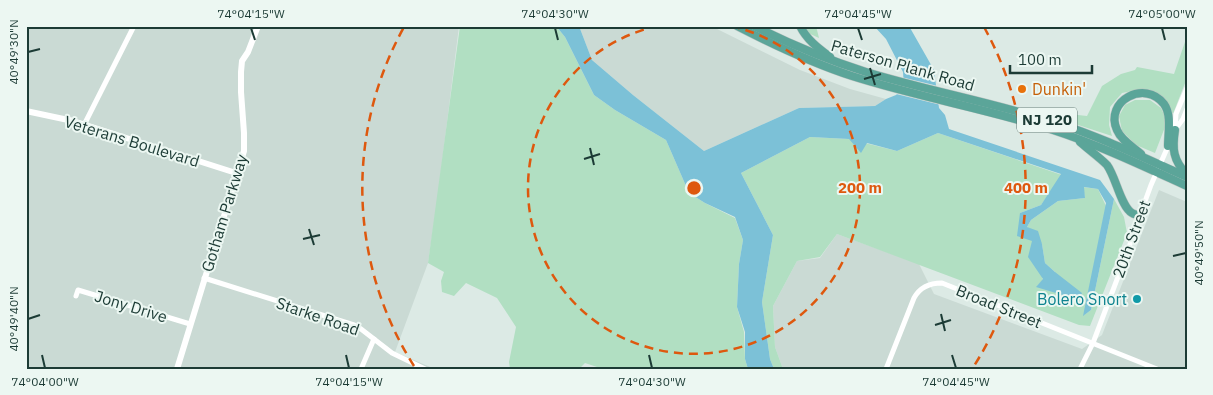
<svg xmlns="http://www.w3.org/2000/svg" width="1213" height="395" font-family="'IBM Plex Sans',sans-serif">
  <rect width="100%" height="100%" fill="#dceae5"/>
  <g fill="#cadad4">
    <polygon points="26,26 459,26 437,203 428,263 395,352 435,369 26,369"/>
    <polygon points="579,26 711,26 800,70 850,89 886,99 875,106 799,108 704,151 633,95 592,60"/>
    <polygon points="1159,190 1187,202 1187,369 783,369 775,347 773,306 797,261 820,258 837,234 919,264 934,294 1082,349 1102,335"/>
  </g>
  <g fill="#b1dfc2">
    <polygon points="460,26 556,26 565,37 594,95 615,110 666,140 689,193 705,203 735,218 743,240 739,264 737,307 744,332 745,359 748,369 603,369 585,363 579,369 510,369 509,362 516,327 497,298 466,283 454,296 442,292 441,281 444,272 428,263"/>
    <polygon points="793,26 816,26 819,38"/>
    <polygon points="1187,36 1187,78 1173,114 1164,99 1142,89 1122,93 1110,107 1109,125 1112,136 1066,121 1069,114 1087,116 1102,86 1121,74 1135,70 1137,67 1174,74"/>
    <polygon points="1135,100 1150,100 1161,108 1166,119 1165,127 1155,153 1136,145 1122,131 1119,116 1125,105"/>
    <polygon points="938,133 1062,175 1041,205 1020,213 1032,241 1043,280 1036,287 1055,272 1045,263 1042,244 1027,227 1031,220 1058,201 1085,198 1083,187 1098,189 1106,206 1084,315 1091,310 1114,199 1124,217 1127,233 1090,326 1079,325 837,234 820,257 797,261 773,306 775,347 783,369 774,369 770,359 762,302 773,235 741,173 810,137 849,139 897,151"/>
  </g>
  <polygon fill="#7cc1d7" points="556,26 579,26 592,60 633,95 704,151 799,108 875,106 886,99 896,95 904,87 903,72 886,39 874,26 909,26 934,70 939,108 945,115 949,129 1100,180 1114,199 1091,310 1083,316 1106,203 1098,189 1084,187 1085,198 1058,201 1031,220 1027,227 1038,231 1042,244 1045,263 1055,272 1082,293 1079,300 1036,287 1043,279 1028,257 1032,241 1017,236 1020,213 1041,205 1061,174 938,133 897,151 867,143 861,153 849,139 810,137 741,173 773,235 762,302 770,359 774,369 748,369 745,359 745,332 737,307 739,264 743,240 735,217 705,203 689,193 666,140 615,110 594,95 565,37"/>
  <polygon fill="#dceae5" points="901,77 938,86 941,105 896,94 896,91 902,86"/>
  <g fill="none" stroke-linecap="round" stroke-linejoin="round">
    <g stroke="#bbc4c2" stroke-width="9">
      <g id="primary">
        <path d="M 737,26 C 774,45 812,63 852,76 C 918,97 987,109 1053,130 C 1099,145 1143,166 1187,186"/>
        <path d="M 754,26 C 790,44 828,60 866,72 C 929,91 995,103 1057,123 C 1101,137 1144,158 1187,177"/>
        <path d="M 800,26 C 807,40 818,48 830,57"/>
        <path d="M 1175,130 C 1172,149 1173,160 1187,175"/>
        <path d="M 1080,142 C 1089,150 1099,157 1107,165 C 1116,177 1121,207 1132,213 C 1135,215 1136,215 1140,215"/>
        <path d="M 1141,154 C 1133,147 1121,140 1117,130 C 1104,101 1145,79 1164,104 C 1172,115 1168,134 1168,146"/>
      </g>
    </g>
    <g stroke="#fff" stroke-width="5">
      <polyline points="84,125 134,26"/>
      <polyline points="1175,128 1176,114 1187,88"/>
      <polyline points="1174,131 1183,119 1187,109"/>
      <polyline points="204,278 354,325 361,329 392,353 425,369"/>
      <polyline points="76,296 78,290 190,324"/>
      <polyline points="361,369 374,339"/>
      <path d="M 886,369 L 914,298 C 920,287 929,283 942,283 L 1157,369"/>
      <polyline points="1080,369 1093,343 1127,253 1140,215 1151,185 1169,144"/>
    </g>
    <g stroke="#fff" stroke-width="6">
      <polyline points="26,111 73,121 236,173"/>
      <polyline points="177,369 244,151 244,133 241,92 241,72 242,61 248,52 258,26"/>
    </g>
    <use href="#primary" stroke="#5ba599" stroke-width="8"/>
  </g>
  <path fill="none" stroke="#1c3b35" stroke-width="2" d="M 251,28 L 255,40M 555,28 L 558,40M 858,28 L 862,40M 1162,28 L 1165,40M 28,52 L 40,49M 870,68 L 875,85M 864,79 L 881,74M 590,148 L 594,165M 584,159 L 600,154M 309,229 L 314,245M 303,239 L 320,235M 1173,256 L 1186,253M 941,314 L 945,331M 28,319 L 40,315M 935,325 L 951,320M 42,355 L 45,368M 346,355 L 349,368M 649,355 L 652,368M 952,355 L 956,368"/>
  <g fill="none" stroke="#de580e" stroke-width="2.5" stroke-dasharray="9 6">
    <path d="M731 26A166 166 0 1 1 657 26"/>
    <path d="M414 366A332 332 0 0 1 404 27M984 27A332 332 0 0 1 974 366"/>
  </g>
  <circle fill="#e8710a" stroke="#ecf7f2" stroke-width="2" cx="1022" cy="89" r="5"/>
  <circle fill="#0f9aa8" stroke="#ecf7f2" stroke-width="2" cx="1137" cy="299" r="5"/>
  <g text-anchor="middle" stroke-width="4" stroke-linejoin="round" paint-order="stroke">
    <rect fill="#ecf7f2" stroke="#5a736e" stroke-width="1" x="1017" y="107.5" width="60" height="25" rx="4"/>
    <g font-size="15" font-weight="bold" fill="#1c3b35">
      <text x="1047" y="125">NJ 120</text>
    </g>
    <g font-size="16" fill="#1c3b35" stroke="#ecf7f2">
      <text transform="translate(903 65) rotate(16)" y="6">Paterson Plank Road</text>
      <text transform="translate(132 141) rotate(17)" y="6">Veterans Boulevard</text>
      <text transform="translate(224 213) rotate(-73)" y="6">Gotham Parkway</text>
      <text transform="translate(1131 239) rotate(-70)" y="6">20th Street</text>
      <text transform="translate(131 306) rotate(17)" y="6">Jony Drive</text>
      <text transform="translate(999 306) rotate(22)" y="6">Broad Street</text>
      <text transform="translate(318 316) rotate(19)" y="6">Starke Road</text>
    </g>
    <g font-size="16" fill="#c56008" stroke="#ecf7f2" text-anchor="start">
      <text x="1032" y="95">Dunkin'</text>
    </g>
    <g font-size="16" fill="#0d838f" stroke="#ecf7f2" text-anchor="end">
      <text x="1127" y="305">Bolero Snort</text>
    </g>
  </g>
  <circle cx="694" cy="188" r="8" fill="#de580e" stroke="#ecf7f2" stroke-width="2.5"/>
  <g font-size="15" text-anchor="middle" font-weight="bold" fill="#de580e" stroke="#ecf7f2" stroke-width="4" stroke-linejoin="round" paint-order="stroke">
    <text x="860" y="193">200 m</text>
    <text x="1026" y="193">400 m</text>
  </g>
  <rect width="1213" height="395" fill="none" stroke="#ecf7f2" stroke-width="55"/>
  <path d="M1010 65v8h82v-8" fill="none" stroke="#1c3b35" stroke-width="2.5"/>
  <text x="1018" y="65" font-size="15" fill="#1c3b35" stroke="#ecf7f2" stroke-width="4" paint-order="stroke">100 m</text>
  <rect x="28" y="28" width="1158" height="340" fill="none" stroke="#1c3b35" stroke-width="2"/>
  <g font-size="12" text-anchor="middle" fill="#1c3b35">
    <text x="251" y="18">74°04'15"W</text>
    <text x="555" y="18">74°04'30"W</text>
    <text x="858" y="18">74°04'45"W</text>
    <text x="1162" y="18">74°05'00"W</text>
    <text transform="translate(14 52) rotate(-90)" y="4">40°49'30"N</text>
    <text transform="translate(1199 253) rotate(-90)" y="4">40°49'50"N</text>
    <text transform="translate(14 319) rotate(-90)" y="4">40°49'40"N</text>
    <text x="45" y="386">74°04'00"W</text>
    <text x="349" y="386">74°04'15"W</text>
    <text x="652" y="386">74°04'30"W</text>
    <text x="956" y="386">74°04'45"W</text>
  </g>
</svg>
